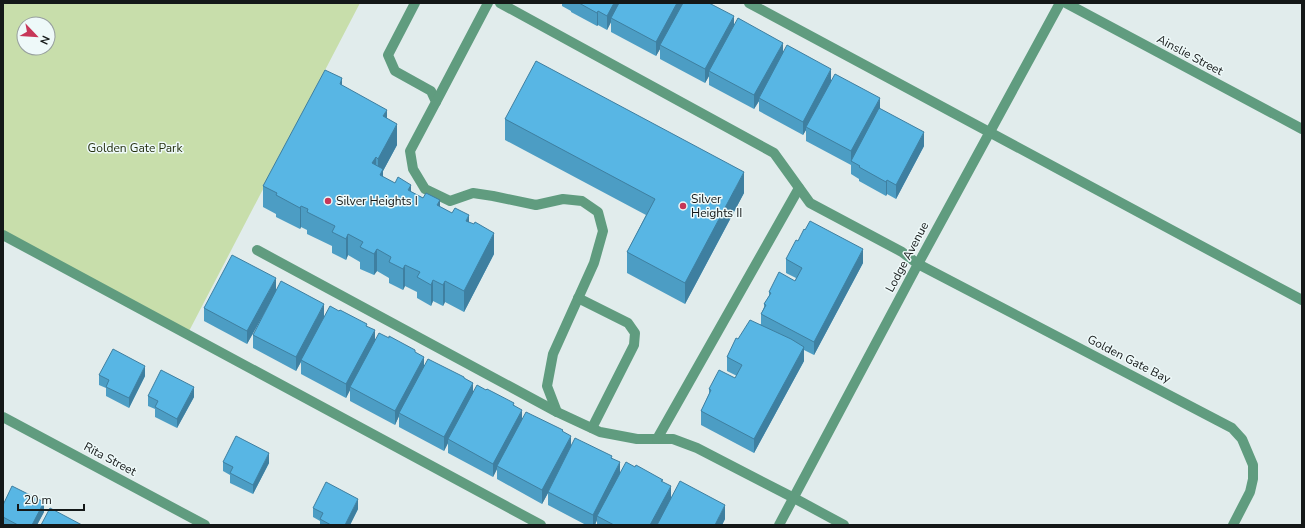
<svg xmlns="http://www.w3.org/2000/svg" width="1305" height="528" font-family="'Nunito Sans',sans-serif">
  <rect width="100%" height="100%" fill="#e1ecec"/>
  <path fill="#c8deab" fill-rule="evenodd" d="M 3,3 L 360,3 L 187,335 L 3,235 ZM 24,24 L 48,24 L 48,48 L 24,48 Z"/>
  <g fill="none" stroke-linecap="round" stroke-linejoin="round">
    <g stroke="#609c7f" stroke-width="10">
      <polyline points="415,3 388,55 395,71 431,91 436,102 410,151 413,169 425,189 450,201 473,193 493,196 536,205 563,199 582,201 598,212 603,231 594,263 553,354 547,386 557,412 600,432 637,439 673,439 697,448 794,498"/>
      <polyline points="500,3 774,153 810,203 902,252 918,264"/>
      <polyline points="749,3 1302,300"/>
      <polyline points="436,102 488,3"/>
      <polyline points="3,235 541,525"/>
      <polyline points="257,250 557,412"/>
      <polyline points="578,298 628,323 635,333 634,345 592,428"/>
      <polyline points="657,439 799,188"/>
    </g>
    <g stroke="#609c7f" stroke-width="10">
      <polyline points="1066,3 1302,129"/>
      <polyline points="918,264 1232,428 1242,439 1253,465 1253,479 1250,492 1233,525"/>
      <polyline points="3,417 205,525"/>
      <polyline points="794,498 844,525"/>
      <polyline points="779,525 918,264 1060,3"/>
    </g>
  </g>
  <g fill="#4c9dc4">
    <polygon points="562,3 709,3 734,26 783,52 880,109 924,146 896,199 887,194 886,196 859,181 859,179 851,174 851,165 806,141 806,130 803,135 759,111 759,101 754,109 709,85 709,76 705,83 660,59 660,49 656,56 611,32 611,22 607,30 598,25 597,26 571,12 571,11 562,6"/>
    <polygon points="342,86 387,119 397,145 383,171 383,177 469,222 494,254 464,312 445,302 443,306 433,301 431,306 417,298 417,292 405,286 403,290 389,283 389,278 377,271 374,275 360,269 360,262 348,255 346,260 332,253 332,246 307,234 307,230 301,227 300,229 276,217 276,214 263,207 263,186"/>
    <polygon points="505,119 744,193 685,304 627,273 627,252 646,215 505,140"/>
    <polygon points="786,259 863,263 814,355 804,350 804,361 754,453 701,425 701,411 709,394 709,389 735,378 737,376 727,371 727,357 738,339 761,324 761,314 764,307 764,304 769,296 769,292 795,281 796,278 786,273"/>
    <polygon points="276,292 247,344 204,321 204,308"/>
    <polygon points="324,317 367,326 375,341 415,352 424,367 464,379 473,394 514,405 522,420 563,432 571,446 612,458 620,473 663,482 671,499 725,519 722,525 597,525 597,520 595,525 586,525 548,505 548,493 542,504 497,479 497,469 493,477 448,453 448,443 444,451 399,427 399,416 395,425 350,401 350,390 346,398 301,374 301,362 296,371 253,348 253,335"/>
    <polygon points="99,375 145,376 129,408 106,396 106,388 99,385"/>
    <polygon points="148,396 194,397 177,428 155,417 155,409 148,406"/>
    <polygon points="223,462 269,463 253,494 230,483 230,475 223,471"/>
    <polygon points="3,505 44,512 37,525 3,525"/>
    <polygon points="313,508 358,509 350,525 320,525 320,521 313,517"/>
  </g>
  <g fill="#3e7fa0">
    <polygon points="614,3 621,3 611,18 611,22 607,30 607,16"/>
    <polygon points="677,3 684,3 660,45 660,49 656,56 656,42"/>
    <polygon points="598,11 598,25 597,26 597,13"/>
    <polygon points="734,16 734,30 709,71 709,76 705,83 705,69"/>
    <polygon points="783,43 783,56 759,98 759,101 754,109 754,95"/>
    <polygon points="831,69 831,83 806,127 806,130 803,135 803,122"/>
    <polygon points="342,78 342,100 340,84"/>
    <polygon points="880,98 880,112 851,161 851,151"/>
    <polygon points="387,110 387,131 383,116"/>
    <polygon points="397,124 397,145 383,171 383,191 378,180 378,159"/>
    <polygon points="924,132 924,146 896,199 896,185"/>
    <polygon points="376,157 376,179 372,163"/>
    <polygon points="744,172 744,193 685,304 685,283"/>
    <polygon points="887,180 887,194 886,196 886,182"/>
    <polygon points="411,185 411,206 408,190"/>
    <polygon points="440,200 440,221 437,205"/>
    <polygon points="301,206 301,227 300,229 300,208"/>
    <polygon points="469,215 469,236 466,221"/>
    <polygon points="494,233 494,254 464,312 464,291"/>
    <polygon points="348,234 348,255 346,260 346,239"/>
    <polygon points="377,249 377,271 374,275 374,254"/>
    <polygon points="863,249 863,263 814,355 814,342"/>
    <polygon points="405,265 405,286 403,290 403,269"/>
    <polygon points="276,278 276,292 247,344 247,331"/>
    <polygon points="433,280 433,301 431,306 431,285"/>
    <polygon points="445,281 445,302 443,306 443,285"/>
    <polygon points="324,304 324,318 296,371 296,357"/>
    <polygon points="375,330 375,344 350,387 350,390 346,398 346,384"/>
    <polygon points="804,347 804,361 754,453 754,439"/>
    <polygon points="424,357 424,371 399,413 399,416 395,425 395,411"/>
    <polygon points="145,366 145,376 129,408 129,398"/>
    <polygon points="473,383 473,397 448,439 448,443 444,451 444,437"/>
    <polygon points="194,387 194,397 177,428 177,419"/>
    <polygon points="522,410 522,423 497,466 497,469 493,477 493,464"/>
    <polygon points="571,436 571,450 548,492 548,493 542,504 542,490"/>
    <polygon points="269,453 269,463 253,494 253,485"/>
    <polygon points="620,462 620,476 597,516 597,520 595,525 593,525 593,515"/>
    <polygon points="671,486 671,500 657,525 650,525"/>
    <polygon points="358,499 358,509 350,525 345,525"/>
    <polygon points="44,502 44,512 37,525 32,525"/>
    <polygon points="725,505 725,519 722,525 715,525"/>
  </g>
  <g fill="#58b6e4" stroke="#3e7fa0">
    <polygon points="579,3 614,3 607,16 598,11 597,13"/>
    <polygon points="619,3 677,3 656,42 611,18"/>
    <polygon points="683,3 709,3 734,16 705,69 660,45"/>
    <polygon points="738,18 783,43 754,95 709,71"/>
    <polygon points="787,45 831,69 803,122 759,98"/>
    <polygon points="536,61 744,172 685,283 627,252 655,199 505,119"/>
    <polygon points="325,70 342,78 340,84 387,110 383,116 397,124 378,159 376,157 372,163 383,169 380,175 395,183 398,177 411,185 408,190 423,198 426,193 440,200 437,205 452,213 455,208 469,215 466,221 474,224 475,222 494,233 464,291 445,281 443,285 433,280 431,285 417,277 420,272 405,265 403,269 389,262 391,257 377,249 374,254 360,247 363,242 348,234 346,239 332,232 335,226 307,212 308,209 301,206 300,208 276,195 277,193 263,186"/>
    <polygon points="835,74 880,98 851,151 806,127"/>
    <polygon points="879,108 924,132 896,185 887,180 886,182 859,167 860,166 851,161"/>
    <polygon points="810,221 863,249 814,342 761,314 766,305 764,304 771,293 769,292 779,272 795,281 802,268 786,259 796,240 798,241 804,229 805,230"/>
    <polygon points="232,255 276,278 247,331 204,308"/>
    <polygon points="281,281 324,304 296,357 253,335"/>
    <polygon points="330,306 339,311 340,310 367,324 366,326 375,330 346,384 301,360"/>
    <polygon points="750,320 791,339 804,347 754,439 701,411 711,390 709,389 719,370 735,378 742,365 727,357 736,338 738,339"/>
    <polygon points="379,333 389,338 389,336 415,350 415,352 424,357 395,411 350,387"/>
    <polygon points="113,349 145,366 129,398 106,387 109,380 99,375"/>
    <polygon points="428,359 464,377 464,378 473,383 444,437 399,413"/>
    <polygon points="161,370 194,387 177,419 155,407 158,401 148,396"/>
    <polygon points="477,385 486,390 487,389 514,403 513,405 522,410 493,464 448,439"/>
    <polygon points="526,412 563,430 562,431 571,436 542,490 497,466"/>
    <polygon points="236,436 269,453 253,485 230,473 233,467 223,462"/>
    <polygon points="575,438 612,456 611,458 620,462 593,515 548,492"/>
    <polygon points="626,462 635,467 636,465 663,480 661,481 671,486 650,525 614,525 597,516"/>
    <polygon points="680,481 725,505 715,525 657,525"/>
    <polygon points="326,482 358,499 345,525 331,525 320,519 323,513 313,508"/>
    <polygon points="12,486 44,502 32,525 18,525 3,517 3,505"/>
    <polygon points="50,508 82,525 41,525"/>
  </g>
  <g fill="#c73758" stroke="#eef9f9" stroke-width="1.5">
    <circle cx="328" cy="201" r="4"/>
    <circle cx="683" cy="206" r="4"/>
  </g>
  <g text-anchor="middle" stroke-width="3" stroke-linejoin="round" paint-order="stroke">
    <g font-size="12" fill="#141818" stroke="#eef9f9">
      <text transform="translate(1190 55) rotate(28)" y="4">Ainslie Street</text>
      <text transform="translate(907 257) rotate(-62)" y="4">Lodge Avenue</text>
      <text transform="translate(1129 359) rotate(27)" y="4">Golden Gate Bay</text>
      <text transform="translate(110 459) rotate(28)" y="4">Rita Street</text>
    </g>
    <g font-size="12" fill="#24300f" stroke="#eef9f9">
      <text x="135" y="152">Golden Gate Park</text>
    </g>
    <g font-size="12" fill="#141818" stroke="#eef9f9" text-anchor="start">
      <text x="691" y="203">Silver<tspan x="691" dy="14">Heights II</tspan></text>
      <text x="336" y="205">Silver Heights I</text>
    </g>
  </g>
  <rect width="1305" height="528" fill="none" stroke="#141818" stroke-width="8"/>
  <g transform="translate(36 36) rotate(115)"><circle r="19" fill="#eef9f9" stroke="#979f9f"/>
  <path d="M0-3L7 15L0 10L-7 15Z" fill="#c73758"/>
  <text y="-6" font-size="11" font-weight="bold" text-anchor="middle" fill="#141818">N</text>
  </g>
  <path d="M18 504v6h66v-6" fill="none" stroke="#141818" stroke-width="2"/>
  <text x="24" y="504" font-size="12" fill="#141818" stroke="#eef9f9" stroke-width="3" paint-order="stroke">20 m</text>
</svg>
